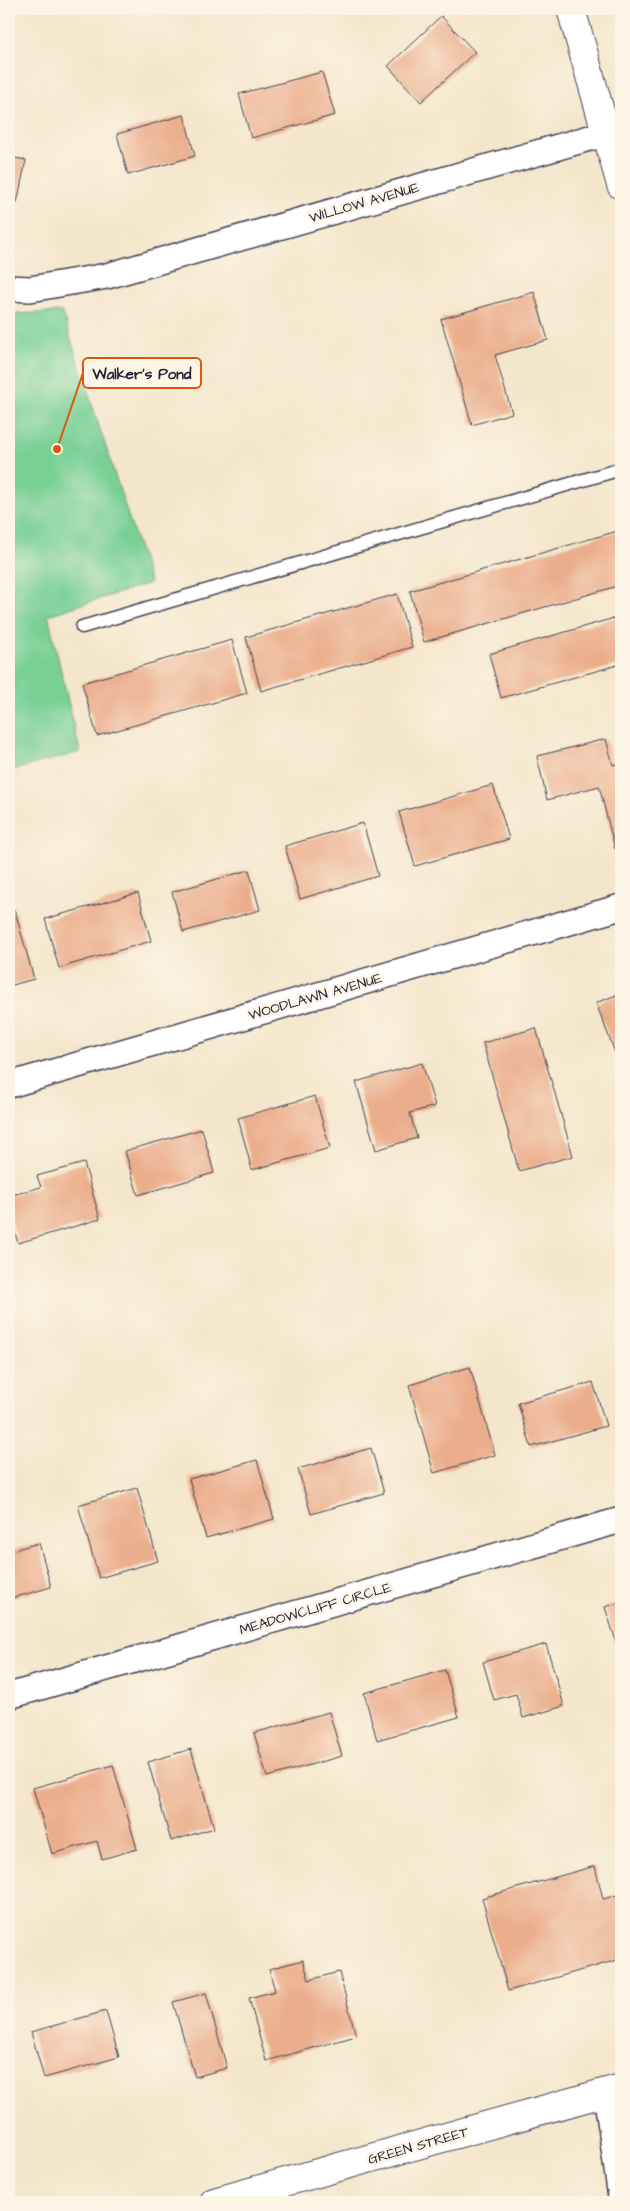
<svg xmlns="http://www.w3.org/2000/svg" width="630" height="2211" font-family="'Architects Daughter',sans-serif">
  <rect width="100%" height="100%" fill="#fcf5e5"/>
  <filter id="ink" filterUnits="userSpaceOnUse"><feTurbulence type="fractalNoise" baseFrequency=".02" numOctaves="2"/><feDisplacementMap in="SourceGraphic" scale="10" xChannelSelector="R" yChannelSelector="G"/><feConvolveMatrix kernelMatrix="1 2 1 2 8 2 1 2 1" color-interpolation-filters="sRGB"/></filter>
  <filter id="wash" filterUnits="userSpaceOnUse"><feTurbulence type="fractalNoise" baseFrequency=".0096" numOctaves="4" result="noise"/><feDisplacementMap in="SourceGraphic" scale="20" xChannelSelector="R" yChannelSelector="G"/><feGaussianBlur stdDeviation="1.12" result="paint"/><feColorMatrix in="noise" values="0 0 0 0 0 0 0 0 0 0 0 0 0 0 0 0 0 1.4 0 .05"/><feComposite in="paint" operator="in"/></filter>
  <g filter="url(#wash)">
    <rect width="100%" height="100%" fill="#f4e6cb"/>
    <polygon fill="#79d095" stroke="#4e7968" points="62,312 150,583 48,615 80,752 9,771 9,314"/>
    <g id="blocks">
      <g fill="#ebae8c">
        <polygon points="441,16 475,52 421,102 388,66"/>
        <polygon points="322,72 335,115 251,138 239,94"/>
        <polygon points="184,115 195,156 128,175 117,134"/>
        <polygon points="9,157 26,160 17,203 9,202"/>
        <polygon points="534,292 548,340 495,355 512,413 472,425 441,319"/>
        <polygon points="621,530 621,585 424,642 410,591"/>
        <polygon points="397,594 412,647 261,691 246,637"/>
        <polygon points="621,616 621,664 501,698 489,654"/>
        <polygon points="232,640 247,693 97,736 82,683"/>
        <polygon points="606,739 613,765 621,763 621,847 615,849 599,786 547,800 537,756"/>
        <polygon points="493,785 509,839 415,866 399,812"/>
        <polygon points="363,823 378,876 300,899 285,846"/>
        <polygon points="249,870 260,910 183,932 172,892"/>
        <polygon points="138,893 151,941 59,968 45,919"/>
        <polygon points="15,911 34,979 9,986 9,912"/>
        <polygon points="621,993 621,1068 596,1003"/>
        <polygon points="536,1028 573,1156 519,1171 483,1043"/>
        <polygon points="422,1063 435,1106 410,1113 417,1138 376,1150 356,1082"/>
        <polygon points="315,1096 330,1148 252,1170 238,1118"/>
        <polygon points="202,1129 214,1173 138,1195 125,1151"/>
        <polygon points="84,1163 100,1219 18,1243 9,1212 9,1196 41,1187 37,1176"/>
        <polygon points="9,1367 14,1375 9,1378"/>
        <polygon points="470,1367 495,1455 434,1473 409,1385"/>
        <polygon points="593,1382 606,1426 531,1447 518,1403"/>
        <polygon points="371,1448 384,1493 311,1514 298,1469"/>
        <polygon points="257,1460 274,1519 206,1538 189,1479"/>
        <polygon points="137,1488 158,1561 99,1578 78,1505"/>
        <polygon points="39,1543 51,1587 9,1599 9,1551"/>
        <polygon points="621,1602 621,1657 605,1607"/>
        <polygon points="546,1644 564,1706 523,1718 516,1694 494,1700 483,1662"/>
        <polygon points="445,1670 459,1717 377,1740 364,1693"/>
        <polygon points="329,1712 342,1756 267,1777 254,1733"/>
        <polygon points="191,1749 214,1828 171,1841 148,1762"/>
        <polygon points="113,1765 137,1849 102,1859 97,1841 52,1854 33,1788"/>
        <polygon points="595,1866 603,1899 621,1894 621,1959 508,1991 482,1898"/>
        <polygon points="303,1960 309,1980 339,1972 356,2036 266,2061 249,1998 275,1991 269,1969"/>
        <polygon points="206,1993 227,2068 195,2077 173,2002"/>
        <polygon points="106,2011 119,2057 44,2078 31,2032"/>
      </g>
    </g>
  </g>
  <g filter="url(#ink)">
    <use href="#blocks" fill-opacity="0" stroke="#423f51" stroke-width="1"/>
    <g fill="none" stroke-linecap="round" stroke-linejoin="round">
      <g stroke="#423f51" stroke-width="15">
        <polyline id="service" points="82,627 621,469"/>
      </g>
      <g stroke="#423f51" stroke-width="28">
        <g id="minor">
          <polyline points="9,288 30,289 107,276 621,129"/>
          <polyline points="9,1085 621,907"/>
          <polyline points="9,1696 621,1520"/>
          <polyline points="606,2092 621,2198"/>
        </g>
      </g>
      <g stroke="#423f51" stroke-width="30">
        <g id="tertiary">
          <polyline points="571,9 621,185"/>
          <polyline points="214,2202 621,2088"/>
        </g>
      </g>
      <use href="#service" stroke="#fff" stroke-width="12"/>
      <use href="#minor" stroke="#fff" stroke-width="25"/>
      <use href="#tertiary" stroke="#fff" stroke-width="28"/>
    </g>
  </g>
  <g text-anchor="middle" stroke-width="5" stroke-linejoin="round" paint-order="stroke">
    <g font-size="14" fill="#22223b" stroke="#fcf5e5">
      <text transform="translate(364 202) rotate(-16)" y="5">WILLOW AVENUE</text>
      <text transform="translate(315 996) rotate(-16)" y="5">WOODLAWN AVENUE</text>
      <text transform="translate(315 1608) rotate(-16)" y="5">MEADOWCLIFF CIRCLE</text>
      <text transform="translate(418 2145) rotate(-16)" y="5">GREEN STREET</text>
    </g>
  </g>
  <path fill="none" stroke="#de560e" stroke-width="2" d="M57 449L83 373"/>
  <circle fill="#de560e" stroke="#fcf5e5" stroke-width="2" cx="57" cy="449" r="5"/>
  <rect fill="#fcf5e5" stroke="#de560e" stroke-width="2" x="83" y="358" width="118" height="30" rx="5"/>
  <g font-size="15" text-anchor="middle" font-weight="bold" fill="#22223b">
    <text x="142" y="379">Walker's Pond</text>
  </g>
  <rect width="630" height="2211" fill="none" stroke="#fcf5e5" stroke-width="30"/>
</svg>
